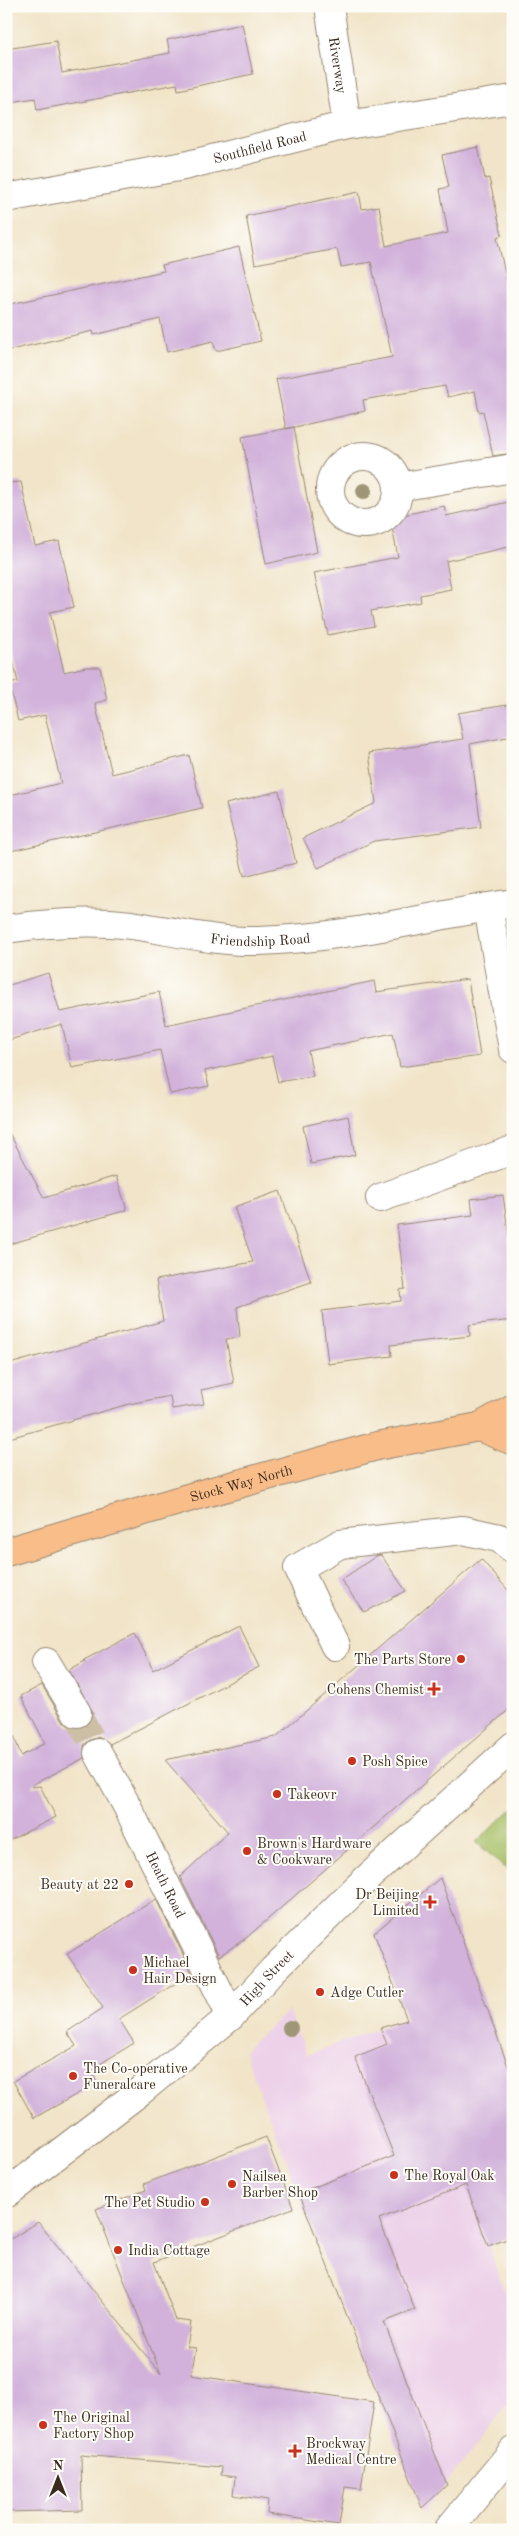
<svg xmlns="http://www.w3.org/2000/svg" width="519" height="2536" font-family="'Old Standard TT',serif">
  <rect width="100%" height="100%" fill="#fdfcf7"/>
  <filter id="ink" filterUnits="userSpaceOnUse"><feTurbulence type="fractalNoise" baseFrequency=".02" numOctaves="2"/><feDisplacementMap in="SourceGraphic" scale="10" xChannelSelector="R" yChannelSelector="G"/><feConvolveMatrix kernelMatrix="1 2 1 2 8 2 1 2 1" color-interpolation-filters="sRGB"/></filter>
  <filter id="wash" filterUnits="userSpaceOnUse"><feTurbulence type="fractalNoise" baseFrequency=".0096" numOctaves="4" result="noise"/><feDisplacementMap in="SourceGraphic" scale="20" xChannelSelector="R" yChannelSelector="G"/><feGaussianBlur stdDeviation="1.12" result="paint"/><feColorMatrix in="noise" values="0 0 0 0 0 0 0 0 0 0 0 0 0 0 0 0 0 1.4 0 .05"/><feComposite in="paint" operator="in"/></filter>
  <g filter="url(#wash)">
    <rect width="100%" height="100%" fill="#f1e4c8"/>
    <polygon fill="#edd1e9" points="288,2011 307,2055 406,2018 513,2314 513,2398 423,2514 244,2051"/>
    <polygon fill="#a6be64" stroke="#707441" points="513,1808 513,1875 476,1842"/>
    <g id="blocks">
      <g fill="#d2b2db">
        <polygon points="242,24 253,74 178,90 177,84 37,110 35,98 6,103 6,49 56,41 62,73 170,53 167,40"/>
        <polygon points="478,147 485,179 489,178 502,235 497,237 513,310 513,453 493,456 483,411 479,412 475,391 448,397 445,386 363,400 365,411 286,429 276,379 392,357 371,262 341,267 337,249 255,264 246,216 359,192 362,209 379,206 386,246 448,233 440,189 449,187 442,155"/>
        <polygon points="239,247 261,341 216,351 213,341 167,352 160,319 94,335 93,331 6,351 6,305 164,271 162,265"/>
        <polygon points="294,427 317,552 266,564 242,437"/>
        <polygon points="21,482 35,546 59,541 74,607 50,612 64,672 86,667 100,667 107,700 95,703 112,774 189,755 202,808 6,852 6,796 61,783 45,715 18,721 9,684 18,682 6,632 6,483"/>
        <polygon points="513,501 513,546 446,561 451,589 420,595 421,602 371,611 374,626 328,635 314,573 398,557 390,518 444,506 446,516"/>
        <polygon points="513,704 513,736 470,744 481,827 374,841 318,868 303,838 376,803 369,753 463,739 458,713"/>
        <polygon points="279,791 296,863 244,876 226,804"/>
        <polygon points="48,973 60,1012 159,992 166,1025 374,981 376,992 468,979 480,1056 400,1067 393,1033 308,1051 313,1076 278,1082 272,1056 205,1071 209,1086 170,1094 160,1050 72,1068 62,1024 6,1041 6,986"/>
        <polygon points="348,1116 355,1155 311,1164 303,1126"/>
        <polygon points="6,1127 44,1198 116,1176 127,1210 6,1245"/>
        <polygon points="280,1191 311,1282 237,1307 240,1337 226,1339 234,1383 201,1390 204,1404 172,1409 170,1396 129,1404 6,1439 6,1365 163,1321 156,1280 253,1262 234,1207"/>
        <polygon points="503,1195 513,1267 513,1320 469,1325 470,1336 391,1345 392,1356 328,1364 322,1311 401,1301 400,1290 405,1289 397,1225 473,1215 471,1199"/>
        <polygon points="381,1555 406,1591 364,1612 341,1580 376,1556"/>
        <polygon points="481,1559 513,1596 513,1706 245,1939 219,1956 180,1877 228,1832 165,1760 276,1737"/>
        <polygon points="239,1626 259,1667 110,1744 99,1737 90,1740 84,1745 84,1758 32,1785 32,1787 40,1786 56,1817 6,1842 6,1728 11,1727 21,1756 45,1743 21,1696 42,1685 64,1722 70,1727 78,1729 85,1727 91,1720 93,1712 69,1670 85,1661 84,1660 135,1633 153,1670"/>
        <polygon points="440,1878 513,2080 513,2237 488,2246 466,2185 379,2219 415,2310 384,2322 447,2485 422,2508 299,2193 394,2156 355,2057 387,2044 380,2028 407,2020 374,1933"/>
        <polygon points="156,1899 192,1973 119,2019 134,2043 92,2069 89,2066 97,2083 34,2118 13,2081 76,2046 67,2032 103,2008 67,1954"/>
        <polygon points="266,2137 293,2208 154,2262 176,2320 191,2322 187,2347 196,2348 191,2375 374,2402 361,2489 345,2487 339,2525 267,2514 268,2500 233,2495 235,2477 221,2475 222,2467 81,2455 82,2510 6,2512 6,2242 38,2222 161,2374 96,2209 146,2190 144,2184"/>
      </g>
    </g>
  </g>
  <g filter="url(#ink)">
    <use href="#blocks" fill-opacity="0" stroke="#968773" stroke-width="1"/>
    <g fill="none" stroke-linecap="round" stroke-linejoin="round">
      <polyline stroke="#cdbfa6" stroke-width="28" stroke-dasharray="28 14" stroke-linecap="butt" points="77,1713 98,1753"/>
      <g stroke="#968773" stroke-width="30">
        <g id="minor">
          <path id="s1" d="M 329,6 L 347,125"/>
          <path id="s2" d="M 6,198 L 184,166 L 347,125 L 513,99"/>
          <circle cx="364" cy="490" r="34"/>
          <polyline points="398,487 513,468"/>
          <polyline points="488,907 513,1049"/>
          <path id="s3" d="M 6,929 C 48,923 89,920 131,925 C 173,931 215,942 258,941 C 344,939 428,916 513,903"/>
          <polyline points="380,1198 513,1150"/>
          <polyline points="335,1646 298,1568 340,1544 463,1530 499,1538 513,1549"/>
          <polyline points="46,1662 77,1713"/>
          <path id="s4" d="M 98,1753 L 127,1806 L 231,2016"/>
          <path id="s5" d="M 6,2194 L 142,2090 L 231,2016 L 273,1970 L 362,1883 L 513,1746"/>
          <polyline points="448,2530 513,2451"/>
        </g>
      </g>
      <g stroke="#968773" stroke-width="30">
        <g id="major">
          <polyline points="479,1427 513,1441"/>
          <path id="s6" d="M 6,1552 L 198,1495 L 377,1446 L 479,1427 L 513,1408"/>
        </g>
      </g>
      <use href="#minor" stroke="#fff" stroke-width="28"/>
      <use href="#major" stroke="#f8bd89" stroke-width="28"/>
    </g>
    <g fill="#9e9676">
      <circle cx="364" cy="491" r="8"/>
      <circle cx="290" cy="2028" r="8"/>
    </g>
  </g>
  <g fill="#c8321e" stroke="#fdfcf7" stroke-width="2">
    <circle cx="461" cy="1659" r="5"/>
    <path d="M431.5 1681.5h5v5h5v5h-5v5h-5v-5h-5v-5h5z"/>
    <circle cx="352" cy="1761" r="5"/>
    <circle cx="277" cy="1794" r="5"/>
    <circle cx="247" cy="1851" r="5"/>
    <circle cx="129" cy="1884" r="5"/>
    <path d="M427.5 1894.5h5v5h5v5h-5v5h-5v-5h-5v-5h5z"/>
    <circle cx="133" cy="1970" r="5"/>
    <circle cx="320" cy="1992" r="5"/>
    <circle cx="73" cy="2076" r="5"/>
    <circle cx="394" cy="2175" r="5"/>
    <circle cx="232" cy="2184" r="5"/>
    <circle cx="205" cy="2202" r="5"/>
    <circle cx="118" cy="2250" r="5"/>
    <circle cx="43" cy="2425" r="5"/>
    <path d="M292.5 2443.5h5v5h5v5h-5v5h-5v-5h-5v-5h5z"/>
  </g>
  <g text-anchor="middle" stroke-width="4" stroke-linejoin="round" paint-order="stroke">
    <g font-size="14" fill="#3b2a1e" stroke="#fdfcf7">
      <text dy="5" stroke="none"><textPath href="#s1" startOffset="60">Riverway</textPath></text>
      <text dy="5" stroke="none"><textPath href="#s2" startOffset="259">Southfield Road</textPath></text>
      <text dy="5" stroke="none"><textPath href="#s3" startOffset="256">Friendship Road</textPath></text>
      <text dy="5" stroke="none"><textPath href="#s6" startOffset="245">Stock Way North</textPath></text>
      <text dy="5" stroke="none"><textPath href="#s4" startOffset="148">Heath Road</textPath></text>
      <text dy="5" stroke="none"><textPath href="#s5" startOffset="339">High Street</textPath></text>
    </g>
    <g font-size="14" fill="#3b2a1e" stroke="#fdfcf7" text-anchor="start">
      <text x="451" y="1664" text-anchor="end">The Parts Store</text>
      <text x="424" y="1694" text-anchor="end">Cohens Chemist</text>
      <text x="362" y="1766">Posh Spice</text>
      <text x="287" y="1799">Takeovr</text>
      <text x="257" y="1848">Brown's Hardware<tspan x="257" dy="16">&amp; Cookware</tspan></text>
      <text x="119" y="1889" text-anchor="end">Beauty at 22</text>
      <text x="419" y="1899" text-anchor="end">Dr Beijing<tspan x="419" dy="16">Limited</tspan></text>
      <text x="143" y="1967">Michael<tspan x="143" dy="16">Hair Design</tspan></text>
      <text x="330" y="1997">Adge Cutler</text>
      <text x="83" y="2073">The Co-operative<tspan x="83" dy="16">Funeralcare</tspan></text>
      <text x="404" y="2180">The Royal Oak</text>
      <text x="242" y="2181">Nailsea<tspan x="242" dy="16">Barber Shop</tspan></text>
      <text x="195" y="2207" text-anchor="end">The Pet Studio</text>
      <text x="128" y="2255">India Cottage</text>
      <text x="53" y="2422">The Original<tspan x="53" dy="16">Factory Shop</tspan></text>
      <text x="306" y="2448">Brockway<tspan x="306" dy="16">Medical Centre</tspan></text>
    </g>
  </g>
  <rect width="519" height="2536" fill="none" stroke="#fdfcf7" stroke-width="25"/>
  <g transform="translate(58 2478)" stroke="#fdfcf7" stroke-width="4" paint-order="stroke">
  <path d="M0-4L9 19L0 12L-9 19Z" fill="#3b2a1e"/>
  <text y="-8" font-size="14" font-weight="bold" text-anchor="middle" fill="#3b2a1e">N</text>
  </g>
</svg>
